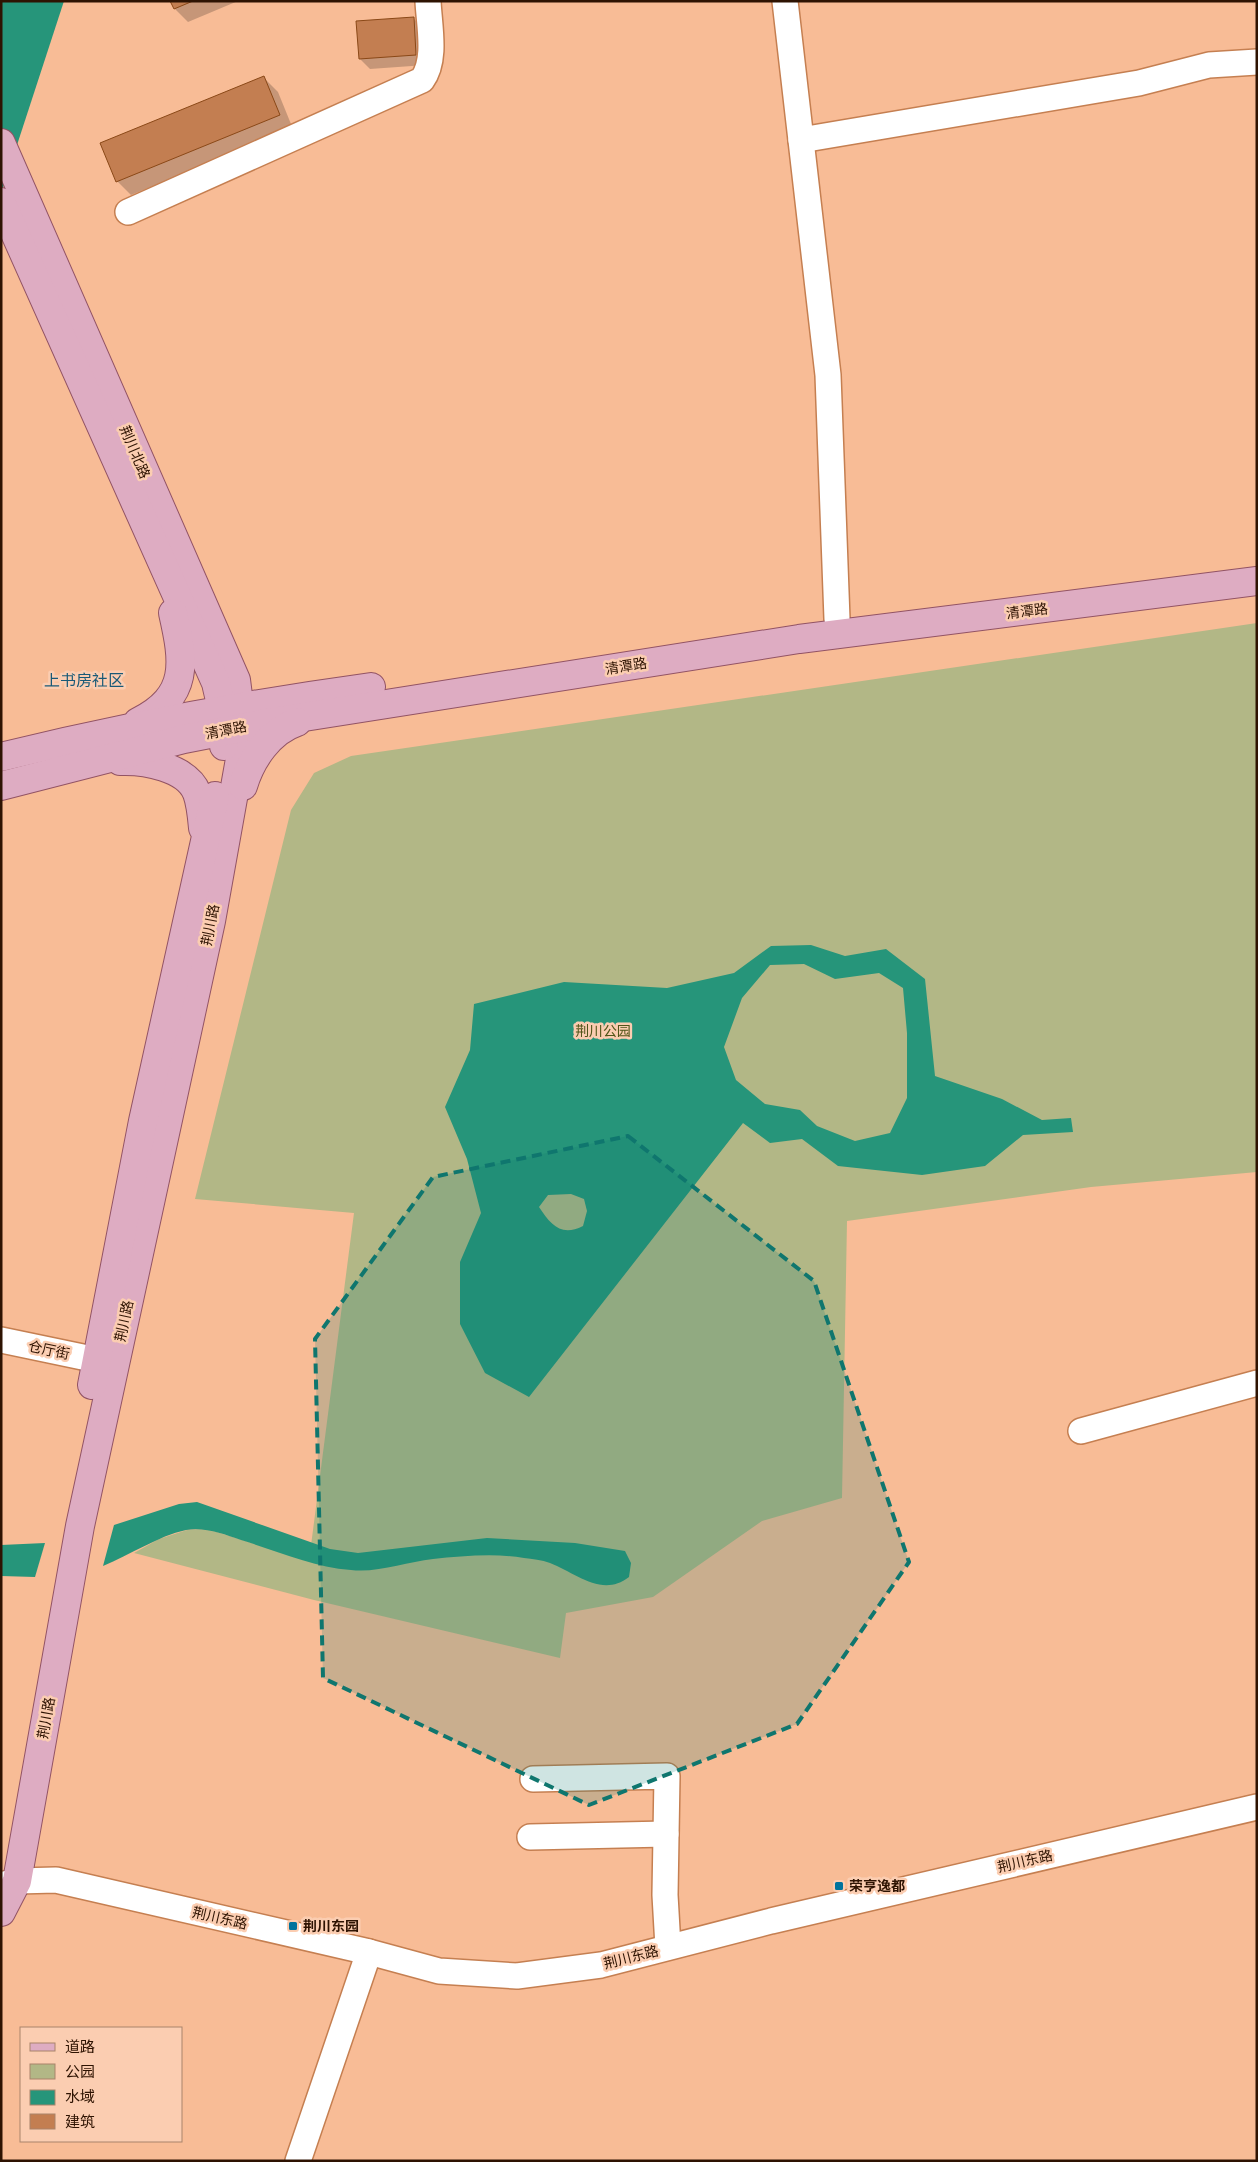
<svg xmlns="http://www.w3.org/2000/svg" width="1258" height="2162" font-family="'Varela Round','Noto Sans SC',sans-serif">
  <rect width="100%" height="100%" fill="#f8bc96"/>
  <polygon fill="#b2b786" points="1257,623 1257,1172 1091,1187 847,1221 842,1498 762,1521 653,1597 566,1613 560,1658 314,1600 134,1553 159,1539 187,1530 207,1529 309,1561 354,1213 195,1199 291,810 314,773 351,756"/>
  <g fill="#26957a" fill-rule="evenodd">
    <polygon points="1,1 64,1 1,194"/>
    <path d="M 811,945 L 845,956 L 886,949 L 925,979 L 935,1076 L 1002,1099 L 1042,1120 L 1071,1118 L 1073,1132 L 1023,1135 L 985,1166 L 922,1175 L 838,1166 L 802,1139 L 770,1143 L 743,1123 L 529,1397 L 485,1373 L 460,1324 L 460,1262 L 481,1213 L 467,1159 L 445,1107 L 470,1050 L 474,1004 L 564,982 L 667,988 L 734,973 L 771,946 ZM 804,964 L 835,979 L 879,973 L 903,988 L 907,1033 L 907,1098 L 890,1133 L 855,1141 L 817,1126 L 800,1110 L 765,1104 L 736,1080 L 724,1047 L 742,998 L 770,965 ZM 571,1194 L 584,1199 L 587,1211 L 583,1226 C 561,1237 551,1225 539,1207 L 548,1195 Z"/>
    <path d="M 197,1502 L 330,1549 L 358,1553 L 487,1538 L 575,1543 L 625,1551 L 631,1563 L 629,1577 C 602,1598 576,1573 550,1563 C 542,1560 532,1559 524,1558 C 496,1553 462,1556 433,1559 C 406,1562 378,1573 351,1570 C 313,1567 277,1551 241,1540 C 223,1534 206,1527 186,1530 C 158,1536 130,1555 103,1566 L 114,1525 L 179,1504 Z"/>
    <polygon points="45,1543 35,1577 1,1576 1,1545"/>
  </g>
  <g fill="#0003">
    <polygon points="172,1 238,1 188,22 175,9"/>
    <polygon points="413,18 423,28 426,65 370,69 360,59"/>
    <polygon points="264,78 278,92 293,129 131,195 117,181"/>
  </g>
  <g fill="#c37e51" stroke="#8a4817">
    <polygon points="170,1 193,1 174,9"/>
    <polygon points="414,17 416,55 359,59 356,21"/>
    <polygon points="264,76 280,115 116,182 100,143"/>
  </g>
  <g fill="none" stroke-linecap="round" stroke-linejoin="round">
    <g stroke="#c57f51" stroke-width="28">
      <g id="minor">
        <polyline points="785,1 828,375 837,619"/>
        <polyline points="801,140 1139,83 1209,65 1257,62"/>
        <path d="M 128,212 L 422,80 C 437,60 429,25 428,1"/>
        <polyline points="1,1340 97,1360"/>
        <polyline points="1081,1431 1257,1383"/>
        <polyline points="533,1779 667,1776 665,1895 668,1947"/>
        <polyline points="530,1837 666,1834"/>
        <polyline points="1,1885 17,1881 56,1880 369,1952 439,1971 517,1976 601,1965 771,1921 1257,1807"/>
        <polyline points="298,2161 369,1952"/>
      </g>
    </g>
    <g stroke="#925364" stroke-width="30">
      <g id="major">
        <polyline points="1,143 236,680 242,727 240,759 211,921 80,1526 17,1881 1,1912"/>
        <polyline points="1,202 216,683 222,709 224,746"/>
        <path d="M 138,722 C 190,696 184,662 173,613"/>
        <path d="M 1,757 C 123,727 247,704 371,687"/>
        <path d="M 120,761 C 144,760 187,767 197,793 C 201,804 202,817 203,828"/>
        <polyline points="1,786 184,739 266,723 799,639 1257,581"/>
        <path d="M 243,786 C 251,759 270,731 297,722"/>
        <polyline points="92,1385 143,1121 215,796"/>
      </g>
    </g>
    <use href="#minor" stroke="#fff" stroke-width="25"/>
    <use href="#major" stroke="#deacc2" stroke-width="28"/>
  </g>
  <path fill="#0f766e" fill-opacity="0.2" stroke="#0f766e" stroke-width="4" stroke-dasharray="10 6" stroke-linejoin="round" d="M 628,1136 L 814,1281 L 909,1562 L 797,1724 L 589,1805 L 323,1678 L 315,1339 L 433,1177 Z"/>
  <g fill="#00739d" stroke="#fbcdb1" stroke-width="2">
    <rect x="834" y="1881" width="10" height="10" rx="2.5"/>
    <rect x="288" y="1921" width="10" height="10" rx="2.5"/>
  </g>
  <g text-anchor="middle" stroke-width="5" stroke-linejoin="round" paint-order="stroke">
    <g font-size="14" fill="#2e1302" stroke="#fbcdb1">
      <text transform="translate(135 452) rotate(67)" y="5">荆川北路</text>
      <text transform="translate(1027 611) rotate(-7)" y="5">清潭路</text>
      <text transform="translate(626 666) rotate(-9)" y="5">清潭路</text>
      <text transform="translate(226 730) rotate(-11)" y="5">清潭路</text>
      <text transform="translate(210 925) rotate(-79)" y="5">荆川路</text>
      <text transform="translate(124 1321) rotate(-78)" y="5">荆川路</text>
      <text transform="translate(49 1350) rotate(12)" y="5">仓厅街</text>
      <text transform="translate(46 1718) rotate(-80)" y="5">荆川路</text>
      <text transform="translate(1025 1861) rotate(-13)" y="5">荆川东路</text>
      <text transform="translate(220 1918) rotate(13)" y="5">荆川东路</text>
      <text transform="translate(631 1957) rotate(-14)" y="5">荆川东路</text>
    </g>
    <g font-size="14" fill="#515519" stroke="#fbcdb1">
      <text x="603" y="1036">荆川公园</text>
    </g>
    <g font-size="14" font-weight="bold" fill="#2e1302" stroke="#fbcdb1" text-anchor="start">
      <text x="849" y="1891">荣亨逸都</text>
      <text x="303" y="1931">荆川东园</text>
    </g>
    <g font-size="16" fill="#185977" stroke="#fbcdb1">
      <text x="84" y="686">上书房社区</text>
    </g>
  </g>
  <rect width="1258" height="2162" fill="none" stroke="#2e1302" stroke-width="5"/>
  <rect x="20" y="2027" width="162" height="115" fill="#fbcdb1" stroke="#a9836b"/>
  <rect x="30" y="2043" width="25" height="8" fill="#deacc2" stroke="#a9836b"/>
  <text x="65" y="2052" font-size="15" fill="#2e1302">道路</text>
  <rect x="30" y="2064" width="25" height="15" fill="#b2b786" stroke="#a9836b"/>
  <text x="65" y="2077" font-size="15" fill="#2e1302">公园</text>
  <rect x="30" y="2090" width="25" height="15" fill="#26957a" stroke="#a9836b"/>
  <text x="65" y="2102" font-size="15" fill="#2e1302">水域</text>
  <rect x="30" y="2114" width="25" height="15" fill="#c37e51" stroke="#a9836b"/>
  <text x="65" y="2127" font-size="15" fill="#2e1302">建筑</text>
</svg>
